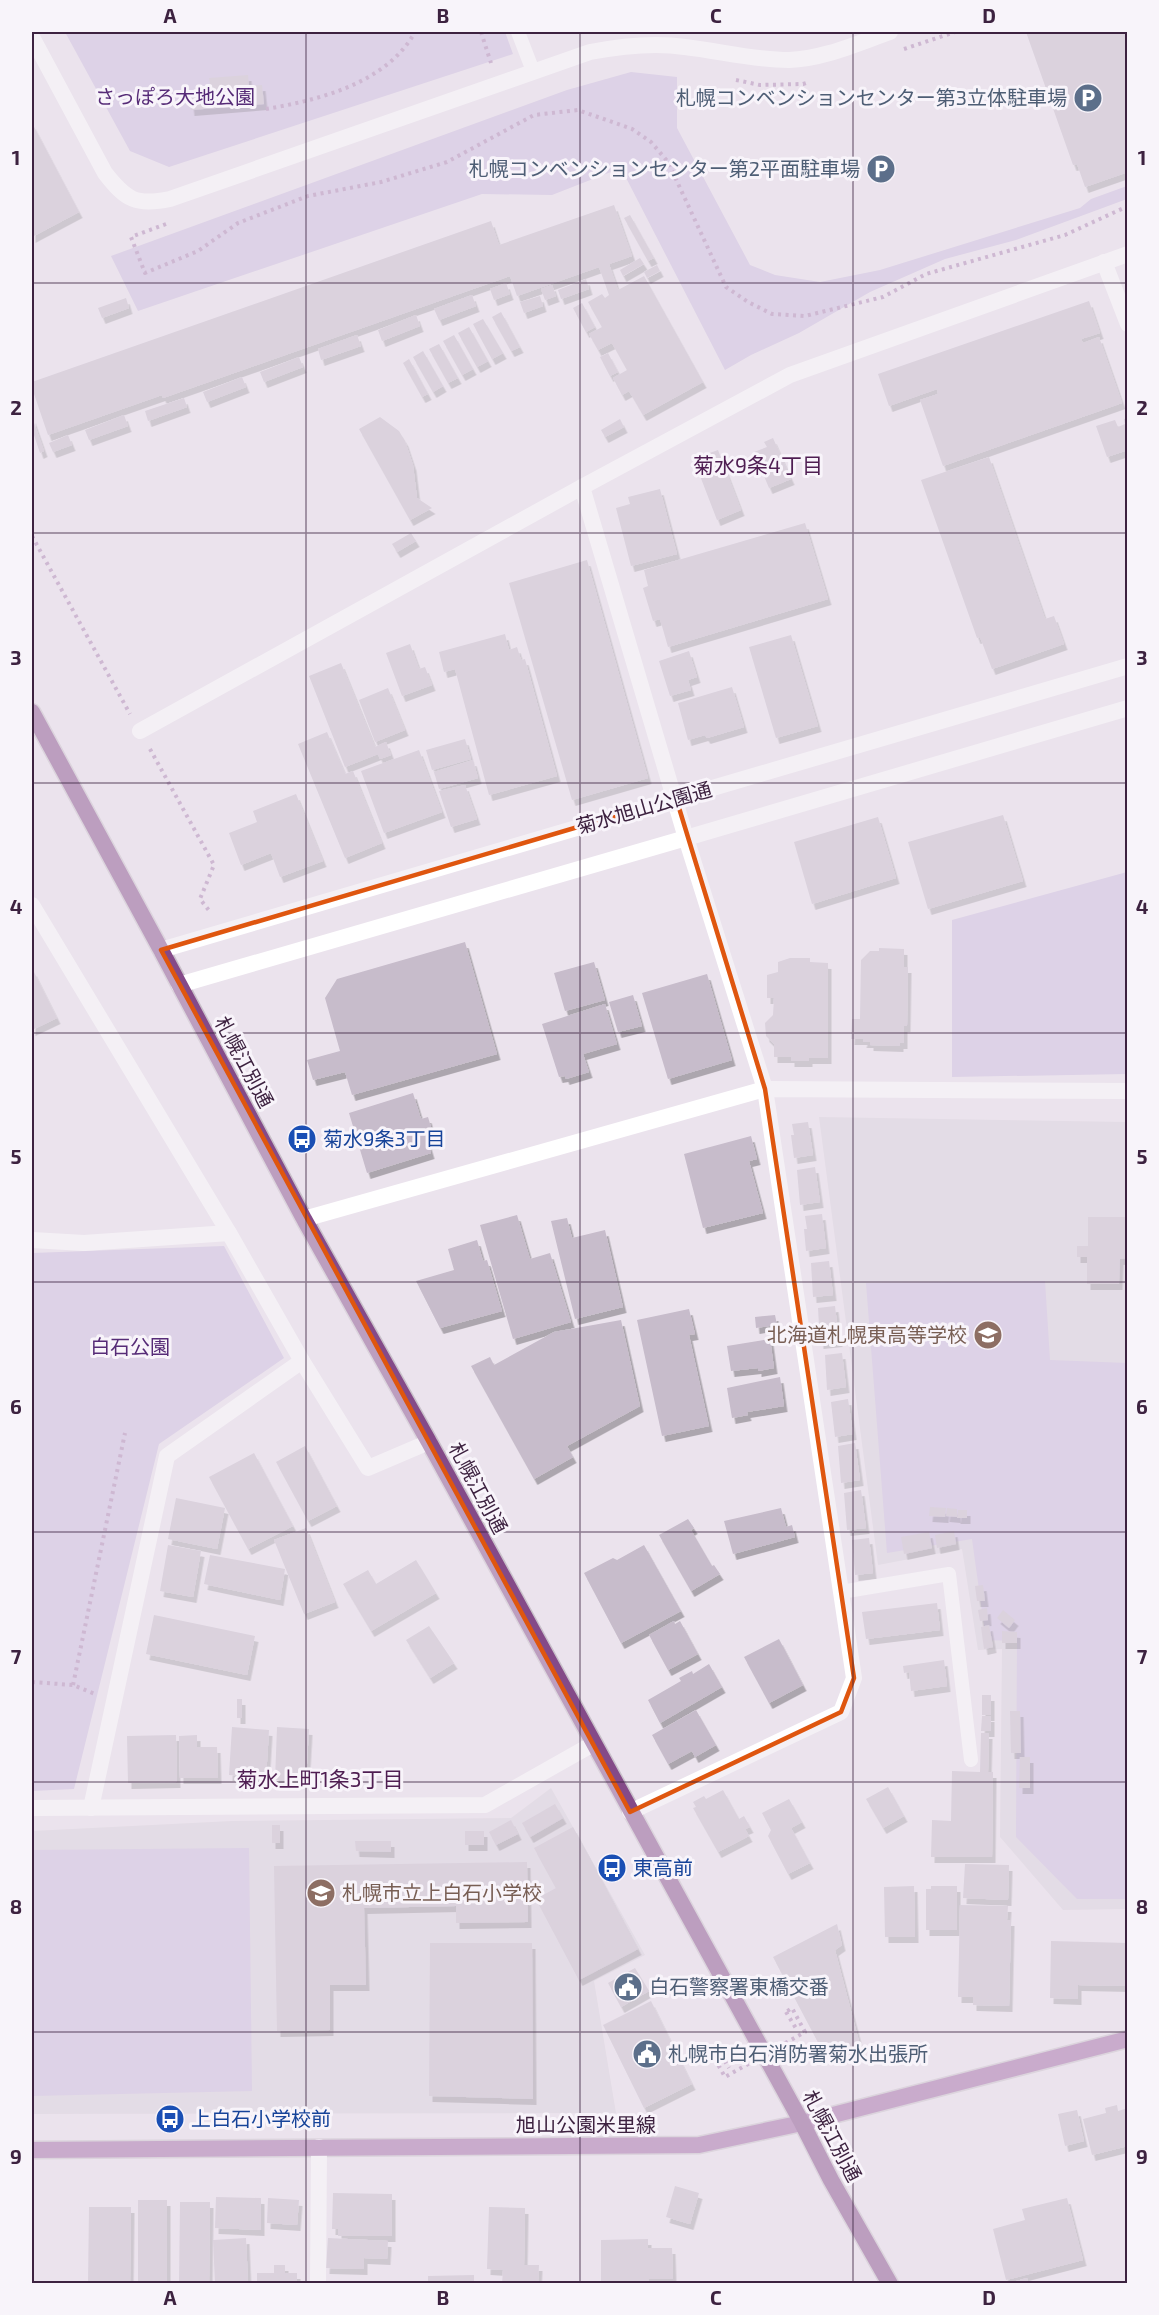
<svg xmlns="http://www.w3.org/2000/svg" width="1159" height="2315" font-family="'Exo 2','Noto Sans JP',sans-serif">
  <defs>
    <filter id="shadow"><feDropShadow dx="3.5" dy="6" stdDeviation="0" flood-color="#0004"/></filter>
  </defs>
  <rect width="100%" height="100%" fill="#ebe3ed"/>
  <g fill="#dad2dd">
    <polygon points="819,1117 1127,1122 1127,1909 1063,1910 1000,1837 1002,1649 978,1650 962,1549 878,1565"/>
    <polygon points="551,1788 645,1955 594,1981 616,2113 32,2114 32,1831 232,1821 511,1818"/>
  </g>
  <g fill="#ccbcdf">
    <polygon points="65,32 505,32 513,54 169,167 130,151"/>
    <polygon points="631,72 677,77 677,128 750,265 775,275 820,282 880,270 1080,208 1091,199 1127,186 1127,199 1016,240 945,259 870,292 799,333 751,355 725,370 621,168 552,195 482,194 138,311 111,256 567,90"/>
    <polygon points="1127,872 1127,1074 952,1077 952,920"/>
    <polygon points="224,1246 284,1358 159,1444 74,1789 32,1791 32,1253"/>
    <polygon points="1045,1281 1050,1360 1127,1363 1127,1899 1077,1899 1016,1837 1017,1641 986,1640 972,1539 887,1553 866,1283"/>
    <polygon points="249,1848 252,2091 32,2096 32,1850"/>
  </g>
  <g fill="#c7bccb" filter="url(#shadow)">
    <polygon points="1026,32 1128,32 1128,172 1085,187 1077,164 1073,165"/>
    <polygon points="248,75 249,86 262,85 264,104 191,110 189,92 211,90 209,78"/>
    <polygon points="32,123 79,212 32,237"/>
    <polygon points="614,205 632,256 609,264 618,290 644,276 703,382 643,415 629,391 622,395 613,378 627,370 612,343 598,350 589,334 602,327 588,302 602,294 605,298 609,295 599,267 517,296 510,276 163,398 162,395 48,435 32,388 32,382 491,221 499,245"/>
    <polygon points="630,215 654,258 648,261 624,218"/>
    <polygon points="640,258 644,264 623,276 620,270"/>
    <polygon points="657,265 660,271 647,278 644,272"/>
    <polygon points="586,279 589,289 561,299 558,290"/>
    <polygon points="506,283 510,294 494,300 490,289"/>
    <polygon points="552,285 556,296 545,300 541,289"/>
    <polygon points="472,295 476,306 439,320 434,309"/>
    <polygon points="540,296 543,306 524,313 520,302"/>
    <polygon points="126,298 129,308 102,318 98,308"/>
    <polygon points="1089,301 1100,333 1081,339 1083,343 1099,337 1122,403 943,466 920,400 938,394 937,389 889,406 878,374"/>
    <polygon points="582,303 595,327 586,332 573,308"/>
    <polygon points="501,312 520,347 511,351 492,317"/>
    <polygon points="416,315 420,326 382,341 378,330"/>
    <polygon points="483,319 503,353 492,359 473,324"/>
    <polygon points="469,327 488,361 477,367 458,333"/>
    <polygon points="357,335 361,346 321,360 318,349"/>
    <polygon points="454,335 473,369 462,375 443,341"/>
    <polygon points="439,344 458,378 448,383 429,349"/>
    <polygon points="423,351 443,386 433,392 413,357"/>
    <polygon points="608,353 618,372 610,376 600,357"/>
    <polygon points="299,357 303,367 264,382 260,372"/>
    <polygon points="409,359 428,394 422,397 403,363"/>
    <polygon points="242,377 246,387 207,402 203,392"/>
    <polygon points="184,398 187,407 148,421 145,411"/>
    <polygon points="124,415 128,426 89,440 85,430"/>
    <polygon points="32,417 44,451 40,453 32,429"/>
    <polygon points="380,417 399,431 405,441 413,465 417,498 432,508 410,520 359,429"/>
    <polygon points="1128,418 1128,450 1107,457 1096,426 1115,420 1118,427 1125,424 1124,419"/>
    <polygon points="620,419 624,427 605,437 601,430"/>
    <polygon points="68,435 72,445 53,452 49,443"/>
    <polygon points="773,438 791,479 769,488 754,452 767,447 764,442"/>
    <polygon points="718,450 741,510 717,520 697,468 708,464 704,455"/>
    <polygon points="989,457 1045,619 1054,616 1064,644 992,669 980,637 977,638 921,480"/>
    <polygon points="660,489 677,554 631,566 616,508 630,504 628,497"/>
    <polygon points="805,523 828,599 668,647 660,619 653,621 643,588 648,586 644,570"/>
    <polygon points="411,533 416,541 397,552 392,544"/>
    <polygon points="587,560 648,778 572,800 509,583"/>
    <polygon points="505,634 509,650 517,647 521,660 525,659 557,776 489,795 455,669 444,672 439,652"/>
    <polygon points="791,635 818,726 776,738 749,647"/>
    <polygon points="410,644 419,669 425,667 432,685 402,696 386,653"/>
    <polygon points="689,651 697,677 688,680 691,690 670,696 659,661"/>
    <polygon points="341,663 375,747 386,742 391,755 380,759 378,754 345,767 309,676"/>
    <polygon points="732,687 744,727 707,738 705,735 688,740 678,703"/>
    <polygon points="388,688 405,730 375,742 359,700"/>
    <polygon points="327,732 345,774 353,771 382,843 345,858 298,744"/>
    <polygon points="465,739 471,759 432,770 426,750"/>
    <polygon points="419,750 442,812 384,833 361,771"/>
    <polygon points="473,760 478,778 439,789 434,772"/>
    <polygon points="465,785 477,819 451,827 439,791"/>
    <polygon points="296,794 323,861 280,877 271,853 241,865 229,833 257,822 253,811"/>
    <polygon points="1003,815 1023,881 928,909 908,842"/>
    <polygon points="878,817 896,878 812,904 794,842"/>
    <polygon points="465,942 497,1054 352,1095 345,1072 313,1080 307,1060 340,1051 325,998 337,979"/>
    <polygon points="879,948 904,949 904,967 908,967 907,1026 904,1026 904,1043 900,1043 900,1046 870,1045 870,1042 863,1042 864,1039 851,1039 852,1019 860,1019 861,960 870,951 879,951"/>
    <polygon points="790,958 810,958 810,962 828,963 828,1058 809,1058 809,1061 791,1061 791,1057 774,1057 774,1044 766,1036 765,1023 773,1015 774,998 767,998 767,975 778,972 778,962"/>
    <polygon points="594,962 605,1000 565,1011 554,973"/>
    <polygon points="33,970 57,1018 32,1030 32,971"/>
    <polygon points="707,974 732,1060 668,1079 642,993"/>
    <polygon points="633,995 642,1026 618,1032 609,1002"/>
    <polygon points="605,1004 617,1044 583,1054 589,1072 566,1079 565,1076 559,1077 542,1024"/>
    <polygon points="413,1093 421,1119 428,1117 433,1134 426,1136 431,1153 367,1173 349,1113"/>
    <polygon points="808,1122 813,1155 794,1158 791,1135 794,1135 792,1124"/>
    <polygon points="751,1136 757,1159 749,1161 763,1213 703,1228 684,1154"/>
    <polygon points="815,1167 820,1202 800,1205 797,1170"/>
    <polygon points="822,1214 826,1248 806,1251 804,1229 807,1229 805,1216"/>
    <polygon points="517,1215 530,1259 550,1253 571,1322 513,1339 480,1225"/>
    <polygon points="1088,1217 1128,1217 1128,1258 1120,1259 1119,1284 1087,1284 1087,1257 1077,1257 1077,1246 1088,1246"/>
    <polygon points="567,1218 572,1238 605,1230 623,1307 575,1319 551,1221"/>
    <polygon points="477,1240 483,1261 487,1260 502,1311 440,1328 416,1281 454,1270 448,1249"/>
    <polygon points="829,1261 833,1295 813,1297 811,1263"/>
    <polygon points="835,1306 839,1341 820,1343 818,1308"/>
    <polygon points="689,1309 695,1334 689,1335 709,1426 662,1436 637,1320"/>
    <polygon points="775,1315 777,1325 756,1328 755,1317"/>
    <polygon points="621,1320 640,1406 567,1446 573,1457 534,1479 471,1366 490,1357 494,1365 554,1332"/>
    <polygon points="770,1339 774,1368 758,1371 758,1368 731,1371 727,1346"/>
    <polygon points="842,1353 846,1387 827,1390 825,1355"/>
    <polygon points="780,1377 784,1406 747,1412 748,1415 732,1418 727,1388"/>
    <polygon points="848,1399 853,1434 835,1437 831,1402"/>
    <polygon points="855,1443 860,1480 841,1483 838,1446"/>
    <polygon points="305,1446 337,1506 308,1521 276,1462"/>
    <polygon points="254,1453 293,1526 248,1549 209,1477"/>
    <polygon points="861,1490 866,1528 847,1530 844,1493"/>
    <polygon points="176,1498 225,1508 217,1549 168,1539"/>
    <polygon points="930,1507 946,1508 945,1517 929,1516"/>
    <polygon points="781,1508 786,1527 792,1525 795,1537 733,1554 724,1521"/>
    <polygon points="947,1508 957,1509 957,1517 946,1516"/>
    <polygon points="958,1510 967,1510 967,1518 957,1518"/>
    <polygon points="688,1519 694,1528 691,1530 712,1566 714,1565 720,1574 691,1591 659,1535"/>
    <polygon points="306,1528 335,1602 304,1614 274,1540"/>
    <polygon points="954,1531 956,1544 937,1548 935,1535"/>
    <polygon points="929,1532 932,1548 904,1554 901,1537"/>
    <polygon points="869,1538 873,1573 855,1575 852,1540"/>
    <polygon points="168,1545 201,1551 193,1597 160,1591"/>
    <polygon points="644,1545 681,1611 621,1643 584,1573 613,1558 617,1560"/>
    <polygon points="210,1555 285,1569 280,1600 204,1584"/>
    <polygon points="416,1560 436,1593 371,1631 343,1584 368,1570 376,1584"/>
    <polygon points="983,1585 985,1601 977,1601 975,1586"/>
    <polygon points="937,1603 940,1630 866,1639 862,1612"/>
    <polygon points="987,1608 988,1620 980,1621 978,1610"/>
    <polygon points="1003,1610 1015,1620 1009,1628 997,1618"/>
    <polygon points="154,1615 255,1636 247,1675 146,1654"/>
    <polygon points="674,1621 675,1624 680,1621 698,1654 668,1670 649,1635"/>
    <polygon points="989,1625 993,1647 984,1649 981,1627"/>
    <polygon points="429,1626 454,1663 430,1678 406,1640"/>
    <polygon points="1002,1631 1017,1632 1017,1643 1002,1643"/>
    <polygon points="779,1639 803,1685 769,1703 744,1657"/>
    <polygon points="944,1660 947,1686 911,1691 909,1672 904,1673 903,1666"/>
    <polygon points="709,1664 722,1687 660,1723 648,1700 681,1681 679,1678 692,1671 693,1674"/>
    <rect x="982" y="1695" width="9" height="20"/>
    <rect x="237" y="1699" width="5" height="19"/>
    <polygon points="696,1710 716,1745 695,1757 692,1751 668,1764 652,1735"/>
    <polygon points="1010,1711 1020,1711 1021,1753 1011,1753"/>
    <polygon points="982,1716 991,1716 991,1731 981,1731"/>
    <polygon points="232,1727 269,1730 266,1778 229,1775"/>
    <polygon points="277,1727 309,1729 306,1781 275,1780"/>
    <polygon points="981,1733 989,1733 988,1772 993,1772 992,1857 931,1857 932,1820 951,1821 952,1771 980,1772"/>
    <polygon points="176,1735 177,1782 128,1783 127,1736"/>
    <polygon points="197,1735 197,1747 217,1747 218,1778 180,1778 179,1736"/>
    <polygon points="1020,1757 1030,1757 1030,1788 1019,1788"/>
    <polygon points="888,1787 904,1816 883,1828 866,1799"/>
    <polygon points="723,1790 739,1819 744,1816 750,1827 745,1829 749,1836 718,1852 693,1808 696,1807 693,1802 704,1796 706,1799"/>
    <polygon points="789,1799 802,1822 791,1828 810,1863 788,1874 768,1836 771,1830 762,1813"/>
    <polygon points="555,1804 563,1818 530,1837 522,1823"/>
    <polygon points="511,1820 518,1834 496,1845 489,1832"/>
    <rect x="272" y="1825" width="8" height="18"/>
    <polygon points="573,1827 638,1949 579,1980 536,1899 556,1888 534,1848"/>
    <rect x="465" y="1831" width="19" height="14"/>
    <polygon points="355,1841 391,1841 391,1852 356,1851"/>
    <polygon points="527,1862 528,1922 456,1923 456,1906 364,1908 366,1985 330,1985 330,2030 277,2031 274,1866"/>
    <polygon points="965,1864 1009,1865 1008,1900 963,1898"/>
    <polygon points="914,1886 915,1937 885,1937 884,1887"/>
    <polygon points="931,1886 957,1886 957,1930 926,1930 926,1889 931,1889"/>
    <polygon points="960,1905 1008,1906 1007,1920 1011,1920 1009,2006 973,2005 973,1997 958,1997"/>
    <polygon points="837,1924 842,1945 835,1950 861,2049 843,2058 821,2048 773,1957"/>
    <polygon points="1051,1941 1128,1943 1128,1986 1078,1985 1078,1999 1050,1998"/>
    <polygon points="430,1943 532,1943 533,2099 429,2096"/>
    <polygon points="635,1968 649,1991 621,2007 608,1983"/>
    <polygon points="651,2001 692,2084 644,2108 603,2025"/>
    <polygon points="1117,2105 1118,2111 1128,2108 1128,2146 1092,2155 1083,2119 1106,2113 1105,2108"/>
    <polygon points="1077,2110 1084,2141 1065,2146 1058,2114"/>
    <polygon points="675,2186 699,2193 690,2224 666,2217"/>
    <polygon points="333,2193 392,2194 392,2236 338,2236 338,2229 332,2229"/>
    <polygon points="216,2197 261,2198 261,2230 215,2228"/>
    <polygon points="268,2198 299,2200 297,2225 267,2223"/>
    <polygon points="1067,2198 1083,2260 1006,2280 993,2229 1025,2220 1022,2209"/>
    <rect x="138" y="2200" width="29" height="84"/>
    <polygon points="180,2202 210,2202 209,2284 179,2284"/>
    <polygon points="89,2207 131,2207 130,2284 88,2284"/>
    <polygon points="489,2207 525,2208 524,2265 539,2265 538,2284 502,2284 503,2270 487,2269"/>
    <polygon points="246,2238 248,2284 215,2284 213,2240"/>
    <polygon points="328,2238 388,2241 387,2259 364,2258 364,2269 326,2268"/>
    <polygon points="648,2239 648,2248 672,2248 673,2279 649,2279 649,2284 601,2284 601,2240"/>
    <polygon points="274,2265 285,2265 285,2273 297,2273 297,2284 257,2284 257,2273 274,2273"/>
    <polygon points="474,2275 474,2284 428,2284 428,2276"/>
    <polygon points="1027,2278 1028,2284 1009,2284 1009,2283"/>
  </g>
  <g fill="none" stroke-linecap="round" stroke-linejoin="round">
    <g stroke="#c9c1ca" stroke-width="19">
      <polyline id="primary" points="32,2150 699,2145 802,2123 1128,2039"/>
    </g>
    <g stroke="#c9c1ca" stroke-width="19">
      <polyline id="trunk" points="32,712 161,950 304,1219 429,1442 802,2123 831,2180 890,2284"/>
    </g>
    <g stroke="#ab83b2" stroke-width="4" stroke-dasharray="3 4.5" stroke-linecap="butt">
      <polyline points="481,32 491,63"/>
      <polyline points="904,49 955,32"/>
      <polyline points="736,80 760,85 803,84 809,82"/>
      <path d="M 266,109 C 319,100 387,83 415,32"/>
      <polyline points="166,224 131,237 145,273 198,251 238,223 308,196 381,182 447,162 534,115 578,110 632,129 651,142 668,162 726,287 748,302 772,314 805,316 883,297 926,274 1065,235 1128,206"/>
      <polyline points="32,536 130,714"/>
      <polyline points="150,749 214,865 200,899 211,913"/>
      <polyline points="32,1682 73,1685 95,1694"/>
      <polyline points="73,1685 125,1433"/>
      <polyline points="786,2012 797,2030"/>
      <polyline points="717,2048 729,2068"/>
    </g>
    <g stroke="#fff" stroke-width="14">
      <polyline points="518,32 533,71"/>
      <polyline points="841,1592 949,1574 971,1760"/>
    </g>
    <g stroke="#fff" stroke-width="16">
      <path d="M 32,37 L 105,173 C 126,200 136,206 170,199 L 590,52 C 621,46 653,42 685,47 C 720,51 753,60 789,60 C 823,59 858,43 890,32"/>
      <polyline points="1104,262 1128,324"/>
      <polyline points="582,487 686,838 765,1089 854,1678 841,1712 630,1812"/>
      <polyline points="140,731 582,487 790,375 1128,254"/>
      <polyline points="32,905 229,1233 302,1361 368,1468 429,1442"/>
      <polyline points="304,1219 765,1089 1128,1091"/>
      <polyline points="32,1240 84,1243 229,1233"/>
      <polyline points="32,1808 485,1805 593,1744"/>
      <polyline points="91,1808 167,1456 302,1361"/>
      <polyline points="318,2284 319,2147"/>
    </g>
    <g stroke="#fff" stroke-width="16">
      <polyline points="161,950 1128,666"/>
      <polyline points="179,985 686,838 1128,708"/>
    </g>
    <use href="#primary" stroke="#9f67a4" stroke-width="16"/>
    <use href="#trunk" stroke="#844a88" stroke-width="16"/>
    <polyline stroke="#ab83b2" stroke-width="4" stroke-dasharray="3 4.5" stroke-linecap="butt" points="717,2048 711,2052 725,2077 805,2032 792,2008 786,2012"/>
  </g>
  <path d="M0 0H1159V2315H0ZM 676,798 L 765,1089 L 854,1678 L 841,1712 L 630,1812 L 161,950 Z" fill="#ebe3ed" fill-opacity=".55" fill-rule="evenodd"/>
  <path fill="none" stroke="#df560f" stroke-width="4.5" stroke-linejoin="round" d="M 676,798 L 765,1089 L 854,1678 L 841,1712 L 630,1812 L 161,950 Z"/>
  <path fill="none" stroke="#3d2240" stroke-width="1.5" stroke-opacity="0.55" d="M 306,32 L 306,2284M 580,32 L 580,2284M 853,32 L 853,2284M 32,283 L 1128,283M 32,533 L 1128,533M 32,783 L 1128,783M 32,1033 L 1128,1033M 32,1282 L 1128,1282M 32,1532 L 1128,1532M 32,1782 L 1128,1782M 32,2032 L 1128,2032"/>
  <defs>
    <g id="parking-disc" transform="scale(1.5)"><circle r="9.5" fill="#5c6f8a" stroke="#f8f4fa"/><path d="M-3.5-5.5H1a3.5 3.5 0 0 1 0 7H-1V5.5H-3.5ZM-1-3.4V-.6H.8a1.4 1.4 0 0 0 0-2.8Z" fill="#fff"/></g>
    <g id="bus-disc" transform="scale(1.5)"><circle r="9.5" fill="#1a4fb4" stroke="#f8f4fa"/><path d="M-5-6H5V4H4V6H2V4H-2V6H-4V4H-5ZM-3.5-4V0h7V-4ZM-3.5 1.2v1.5H-2V1.2ZM2 1.2v1.5H3.5V1.2Z" fill="#fff"/></g>
    <g id="school-disc" transform="scale(1.5)"><circle r="9.5" fill="#8d6e63" stroke="#f8f4fa"/><path d="M0-5L7-2L0 1L-7-2ZM-4 1L0 2.5L4 1V4Q0 6-4 4Z" fill="#fff"/></g>
    <g id="civic-disc" transform="scale(1.5)"><circle r="9.5" fill="#5c6f8a" stroke="#f8f4fa"/><path d="M-.6-6.5H3V-4.5H.6V-3L4-1V1h2V6H-6V1h2V-1L-.6-3ZM-1.2 2.5V6h2.4V2.5Z" fill="#fff"/></g>
  </defs>
  <g fill-rule="evenodd">
    <use href="#parking-disc" x="1088" y="98"/>
    <use href="#parking-disc" x="881" y="169"/>
    <use href="#bus-disc" x="302" y="1139"/>
    <use href="#school-disc" x="988" y="1335"/>
    <use href="#bus-disc" x="612" y="1868"/>
    <use href="#school-disc" x="321" y="1893"/>
    <use href="#civic-disc" x="628" y="1987"/>
    <use href="#civic-disc" x="647" y="2054"/>
    <use href="#bus-disc" x="170" y="2119"/>
  </g>
  <g text-anchor="middle" stroke-width="6" stroke-linejoin="round" paint-order="stroke">
    <g font-size="20" fill="#562b77" stroke="#f8f4fa">
      <text x="175" y="104">さっぽろ大地公園</text>
      <text x="130" y="1354">白石公園</text>
    </g>
    <g font-size="20" fill="#4e5e75" stroke="#f8f4fa" text-anchor="end">
      <text x="1067" y="105">札幌コンベンションセンター第3立体駐車場</text>
      <text x="860" y="176">札幌コンベンションセンター第2平面駐車場</text>
      <text x="649" y="1994" text-anchor="start">白石警察署東橋交番</text>
      <text x="668" y="2061" text-anchor="start">札幌市白石消防署菊水出張所</text>
    </g>
    <g font-size="20" fill="#3d2240" stroke="#f8f4fa">
      <text transform="translate(644 808) rotate(-16)" y="7">菊水旭山公園通</text>
      <text transform="translate(244 1062) rotate(62)" y="7">札幌江別通</text>
      <text transform="translate(478 1488) rotate(62)" y="7">札幌江別通</text>
      <text x="586" y="2132">旭山公園米里線</text>
      <text transform="translate(832 2136) rotate(62)" y="7">札幌江別通</text>
    </g>
    <g font-size="20" fill="#164399" stroke="#f8f4fa" text-anchor="start">
      <text x="323" y="1146">菊水9条3丁目</text>
      <text x="633" y="1875">東高前</text>
      <text x="191" y="2126">上白石小学校前</text>
    </g>
    <g font-size="20" fill="#785e54" stroke="#f8f4fa" text-anchor="end">
      <text x="967" y="1342">北海道札幌東高等学校</text>
      <text x="342" y="1900" text-anchor="start">札幌市立上白石小学校</text>
    </g>
    <g font-size="21" fill="#4f1e52" stroke="#f8f4fa">
      <text x="758" y="473">菊水9条4丁目</text>
      <text x="320" y="1787">菊水上町1条3丁目</text>
    </g>
  </g>
  <rect width="1159" height="2315" fill="none" stroke="#f8f4fa" stroke-width="66"/>
  <rect x="33" y="33" width="1093" height="2249" fill="none" stroke="#3d2240" stroke-width="2"/>
  <g font-size="20" text-anchor="middle" font-weight="bold" fill="#3d2240">
    <text x="170" y="23">A</text>
    <text x="443" y="23">B</text>
    <text x="716" y="23">C</text>
    <text x="989" y="23">D</text>
    <text x="16" y="165">1</text>
    <text x="1142" y="165">1</text>
    <text x="16" y="415">2</text>
    <text x="1142" y="415">2</text>
    <text x="16" y="665">3</text>
    <text x="1142" y="665">3</text>
    <text x="16" y="914">4</text>
    <text x="1142" y="914">4</text>
    <text x="16" y="1164">5</text>
    <text x="1142" y="1164">5</text>
    <text x="16" y="1414">6</text>
    <text x="1142" y="1414">6</text>
    <text x="16" y="1664">7</text>
    <text x="1142" y="1664">7</text>
    <text x="16" y="1914">8</text>
    <text x="1142" y="1914">8</text>
    <text x="16" y="2164">9</text>
    <text x="1142" y="2164">9</text>
    <text x="170" y="2305">A</text>
    <text x="443" y="2305">B</text>
    <text x="716" y="2305">C</text>
    <text x="989" y="2305">D</text>
  </g>
</svg>
